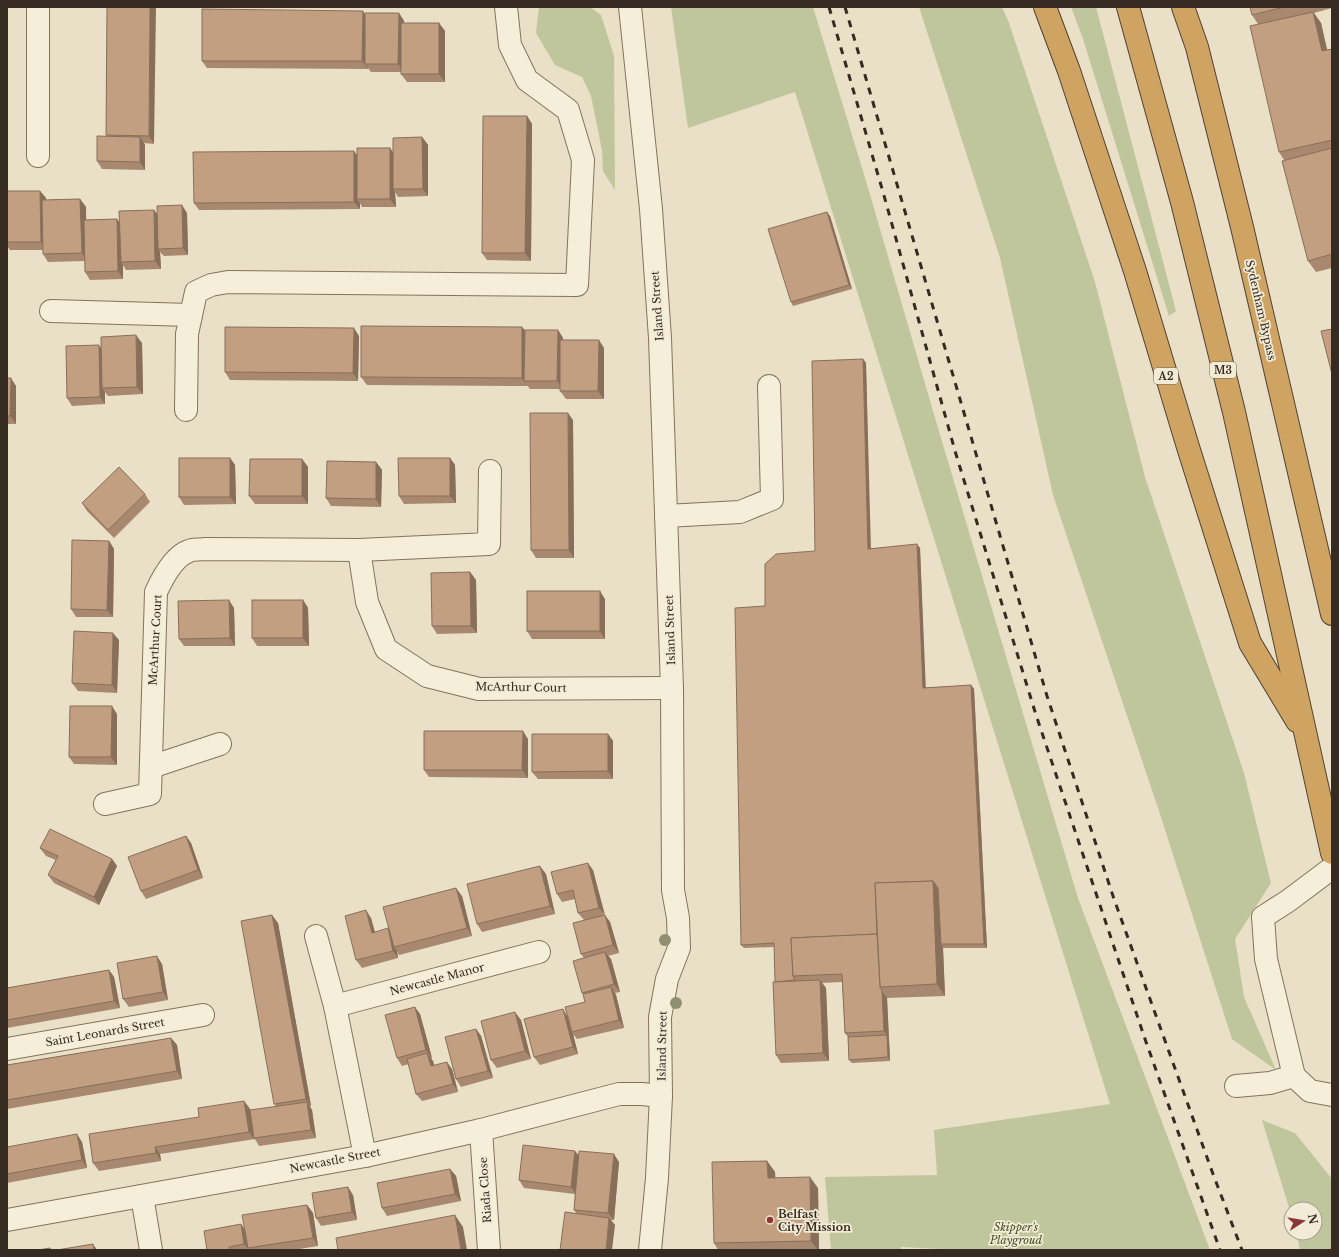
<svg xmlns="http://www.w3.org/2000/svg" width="1339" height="1257" font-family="'Libre Baskerville',serif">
  <rect width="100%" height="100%" fill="#e9e0c7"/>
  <g fill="#c0c69c">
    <polygon points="539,7 590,7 601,15 614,56 615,190 603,171 602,150 591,96 582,77 555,65 536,33"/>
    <polygon points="671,7 813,7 869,191 933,411 1078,898 1210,1250 942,1250 941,1249 901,1247 901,1250 831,1250 825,1177 937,1175 934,1130 1110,1104 795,92 688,128"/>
    <polygon points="919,7 1002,7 1009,23 1095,282 1145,477 1244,773 1271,883 1235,939 1244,997 1276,1070 1232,1039 1159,811 1053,495 1000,258"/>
    <polygon points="1071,7 1096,7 1176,311 1169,316 1083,39"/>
    <polygon points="1262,1120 1295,1133 1332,1179 1332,1250 1300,1250 1296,1233 1315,1233 1315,1209 1291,1209 1291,1214"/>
  </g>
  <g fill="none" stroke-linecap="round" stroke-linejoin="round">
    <g stroke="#83735e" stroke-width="24">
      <g id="minor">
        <polyline points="38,7 38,156"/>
        <polyline points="630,7 651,209 660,338 672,688 673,890 678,918 679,948 667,979 660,1017 661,1096 657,1178 650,1250"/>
        <polyline points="51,311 191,315"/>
        <polyline points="186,410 187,334 196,292 211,285 228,282 577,285 583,160 568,110 527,80 510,45 506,7"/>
        <polyline points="666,516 740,512 772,499 769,386"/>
        <polyline points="359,550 367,602 386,649 427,676 479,689 672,688"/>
        <polyline points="151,767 220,744"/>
        <path d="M 105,804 L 150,794 L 156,592 C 162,579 174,556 189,551 C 193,549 199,550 204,549 L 359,550 L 489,544 L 490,471"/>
        <polyline points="1332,868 1288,901 1263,917 1266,959 1294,1076 1310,1091 1332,1095"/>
        <polyline points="316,936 335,1006 365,1156"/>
        <polyline points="335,1006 539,952"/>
        <polyline points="7,1049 203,1015"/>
        <polyline points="1236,1086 1270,1083 1294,1076"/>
        <polyline points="481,1130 489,1250"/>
        <polyline points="142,1196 151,1250"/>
        <polyline points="7,1220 365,1156 481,1130 619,1094 642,1094 661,1096"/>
      </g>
    </g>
    <g stroke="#514232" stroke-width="24">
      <g id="highway">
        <polyline points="1045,7 1069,71 1135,271 1188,447 1250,643 1297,721"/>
        <polyline points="1128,7 1182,202 1234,412 1332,853"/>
        <polyline points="1183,7 1197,47 1242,227 1332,614"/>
      </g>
    </g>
    <use href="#minor" stroke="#f5eed9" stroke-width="22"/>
    <use href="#highway" stroke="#cfa362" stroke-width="22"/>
    <g stroke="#352b20" stroke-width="3" stroke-dasharray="7 7" stroke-linecap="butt">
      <polyline points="829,7 883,192 955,451 1036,715 1145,1039 1220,1250"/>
      <polyline points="845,7 1047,696 1114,899 1213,1174 1242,1250"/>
    </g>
  </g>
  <g fill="#8e9070">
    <circle cx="665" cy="940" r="6"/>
    <circle cx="676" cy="1003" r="6"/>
  </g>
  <g fill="#a8896f">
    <polygon points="107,7 154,144 144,143 145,145 145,170 102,169 97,161 107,136 106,135"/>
    <polygon points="1250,7 1332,7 1332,8 1314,13 1321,23 1327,50 1332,49 1332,268 1316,272 1308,261 1284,160 1279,152 1258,24 1252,15"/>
    <polygon points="399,13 404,21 404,23 439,23 445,31 445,82 407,82 401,74 401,72 371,72 368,68 368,69 207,68 202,61 365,14"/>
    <polygon points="527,116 532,124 531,261 487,260 482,253"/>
    <polygon points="422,137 428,145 428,196 398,197 395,192 396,207 362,207 360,203 360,209 199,210 194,203 357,155 390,148 393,152"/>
    <polygon points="7,191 40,191 46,198 46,200 80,199 86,207 86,220 117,219 120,223 154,210 157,214 187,213 188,255 164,256 160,252 161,269 126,270 123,265 123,279 90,280 85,272 85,261 48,262 43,254 43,250 10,250 7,246"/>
    <polygon points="830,216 852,289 793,306 791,302"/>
    <polygon points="522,327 525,330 558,330 563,338 563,340 604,348 604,399 566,399 560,391 560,389 530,389 527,385 527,386 367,385 361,377"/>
    <polygon points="359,336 358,381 230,380 225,372"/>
    <polygon points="142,343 143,394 108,396 105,392 105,404 72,406 67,398 101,349"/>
    <polygon points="863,359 866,363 870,548 920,548 925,688 971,685 974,689 987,948 943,948 945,996 887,998 890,1061 852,1063 849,1060 848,1037 845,1033 842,982 822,983 826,988 829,1061 781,1063 776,1055 776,982 774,947 744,948 741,945 765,606 815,551"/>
    <polygon points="7,378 16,386 16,424 7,424"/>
    <polygon points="573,420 574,558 536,558 531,550"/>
    <polygon points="230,458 235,465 236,504 184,505 179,497"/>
    <polygon points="450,458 455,465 456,503 404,504 399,496"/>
    <polygon points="302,459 308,467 308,504 255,504 249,496"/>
    <polygon points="376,462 382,470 381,507 331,506 326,498"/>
    <polygon points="145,494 150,502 114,538 87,511 82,503"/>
    <polygon points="109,541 114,549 113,617 76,617 71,609"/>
    <polygon points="470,572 476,580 477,633 437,634 432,626"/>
    <polygon points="605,599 605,639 532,639 527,631"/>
    <polygon points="303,600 308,608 309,646 257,646 252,638"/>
    <polygon points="234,608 235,646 184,646 179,639"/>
    <polygon points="119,640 117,693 78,691 72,683"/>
    <polygon points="117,714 117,765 74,764 69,757"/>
    <polygon points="608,734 613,741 613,779 538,779 532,772"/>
    <polygon points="528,739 528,778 429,777 424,770"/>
    <polygon points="186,836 191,843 203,878 146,899 141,891"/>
    <polygon points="40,848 112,859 117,866 99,905 54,883 48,875 56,860 46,856"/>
    <polygon points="593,870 604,915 610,922 619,953 608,956 611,959 620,992 615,993 616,995 624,1028 577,1039 573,1034 578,1054 540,1065 534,1057 567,1015 585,1002 584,995 582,993 584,958 581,954 584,920 578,913 575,899 562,902 557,894"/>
    <polygon points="546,874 555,914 482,932 477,924"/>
    <polygon points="462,896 472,936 399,955 397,951 398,958 362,968 356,960 371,918 375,932 390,931"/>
    <polygon points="278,923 311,1106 310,1107 312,1110 316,1138 259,1146 255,1139 160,1154 161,1161 99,1171 93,1163 199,1117 244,1101 250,1109 251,1117 276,1106 274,1104"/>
    <polygon points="162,964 168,1000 129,1007 123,999"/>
    <polygon points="109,970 114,977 120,1008 7,1028 7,988"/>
    <polygon points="420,1014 432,1058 431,1058 433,1061 434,1065 452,1069 458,1092 422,1101 416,1094 409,1064 402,1066 397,1058"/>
    <polygon points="521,1020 531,1059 497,1068 491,1060"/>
    <polygon points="476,1029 481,1036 493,1078 461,1087 456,1079"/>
    <polygon points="171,1038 177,1045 182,1079 7,1109 7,1065"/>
    <polygon points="82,1142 87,1168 7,1183 7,1147"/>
    <polygon points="578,1155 619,1162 614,1220 611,1220 615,1225 577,1214 574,1210 575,1194 524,1188 519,1180"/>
    <polygon points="767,1161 775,1172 775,1178 818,1188 819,1250 718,1250 714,1243"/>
    <polygon points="450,1169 456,1176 461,1201 387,1216 382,1208"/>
    <polygon points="353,1195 357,1220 321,1226 316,1218"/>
    <polygon points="307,1205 313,1213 318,1246 293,1250 207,1250 241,1224 244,1229"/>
  </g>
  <g fill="#886f5a">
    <polygon points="150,7 156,7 154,144 149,136"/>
    <polygon points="363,11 368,18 365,64 368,68 368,69 362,61"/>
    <polygon points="1313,12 1321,23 1330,63 1322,51"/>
    <polygon points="399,13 404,21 404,72 398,64"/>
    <polygon points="439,23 445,31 445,82 439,74"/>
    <polygon points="527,116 532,124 531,261 525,253"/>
    <polygon points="140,137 145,145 145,170 140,162"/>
    <polygon points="422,137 428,145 428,196 423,189"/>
    <polygon points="390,148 395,156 393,189 395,192 396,207 390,199"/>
    <polygon points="354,151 359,158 357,199 360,203 360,209 354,202"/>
    <polygon points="40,191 46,198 47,250 41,242"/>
    <polygon points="80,199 86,207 87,261 82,253"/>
    <polygon points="182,205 187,213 188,255 183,248"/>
    <polygon points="154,210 160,218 158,249 160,252 161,269 155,261"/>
    <polygon points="827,212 830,216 852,289 849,285"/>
    <polygon points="117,219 122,227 121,262 123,265 123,279 118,271"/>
    <polygon points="522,327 528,335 524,381 527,385 527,386 522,378"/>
    <polygon points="354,328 359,336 358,381 353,373"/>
    <polygon points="558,330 563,338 563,389 557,381"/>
    <polygon points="136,335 142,343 143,394 137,387"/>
    <polygon points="599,340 604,348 604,399 598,391"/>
    <polygon points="99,345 104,352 102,388 105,392 105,404 100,397"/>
    <polygon points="863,359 866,363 871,552 868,549"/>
    <polygon points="11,378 16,386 16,424 10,416"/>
    <polygon points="568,413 573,420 574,558 569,550"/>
    <polygon points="230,458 235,465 236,504 230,497"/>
    <polygon points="450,458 455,465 456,503 450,496"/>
    <polygon points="302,459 308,467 308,504 302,496"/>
    <polygon points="376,462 382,470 381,507 376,499"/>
    <polygon points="109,541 114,549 113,617 107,610"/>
    <polygon points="917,544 920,548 926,692 923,688"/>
    <polygon points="470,572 476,580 477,633 471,626"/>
    <polygon points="600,591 605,599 605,639 600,631"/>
    <polygon points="229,600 234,608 235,646 230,638"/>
    <polygon points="303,600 308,608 309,646 303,638"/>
    <polygon points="113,633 119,640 117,693 112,685"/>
    <polygon points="971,685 974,689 987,948 984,944"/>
    <polygon points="112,706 117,714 117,765 111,757"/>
    <polygon points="523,731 528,739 528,778 522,770"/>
    <polygon points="608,734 613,741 613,779 608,771"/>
    <polygon points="186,836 191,843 203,878 198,870"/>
    <polygon points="112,859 117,866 99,905 94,897"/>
    <polygon points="588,863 593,870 605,915 599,908"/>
    <polygon points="540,866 546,874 555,914 550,906"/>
    <polygon points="933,881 941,892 941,944 943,948 945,996 937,984"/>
    <polygon points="456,888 462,896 472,936 467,928"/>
    <polygon points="366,910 371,918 377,941 372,933"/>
    <polygon points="272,915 278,923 311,1106 306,1099"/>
    <polygon points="605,915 610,922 619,953 613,945"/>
    <polygon points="388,928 393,936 394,947 397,951 398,958 393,951"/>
    <polygon points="605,952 611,959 620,992 614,984"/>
    <polygon points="157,956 162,964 168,1000 163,992"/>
    <polygon points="109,970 114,977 120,1008 114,1001"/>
    <polygon points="820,980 826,988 829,1061 823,1053"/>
    <polygon points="611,987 616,995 624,1028 619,1020"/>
    <polygon points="882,991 887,998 890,1061 888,1057 887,1035 884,1031"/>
    <polygon points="415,1007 420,1014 432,1058 426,1050"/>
    <polygon points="563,1009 568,1017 572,1032 573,1034 578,1054 573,1047"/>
    <polygon points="515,1012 521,1020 531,1059 525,1051"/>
    <polygon points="476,1029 481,1036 493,1078 488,1071"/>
    <polygon points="171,1038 177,1045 182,1079 177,1071"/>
    <polygon points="427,1053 433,1061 436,1074 431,1066"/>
    <polygon points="447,1062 452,1069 458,1092 453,1084"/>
    <polygon points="244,1101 250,1109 255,1140 249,1132"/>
    <polygon points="307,1102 312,1110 316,1138 311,1130"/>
    <polygon points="77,1134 82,1142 87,1168 82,1160"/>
    <polygon points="155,1147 160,1154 161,1161 156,1153"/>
    <polygon points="575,1151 581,1158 576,1194 571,1187"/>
    <polygon points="614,1154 619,1162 614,1220 608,1213"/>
    <polygon points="767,1161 775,1172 776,1189 768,1178"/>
    <polygon points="450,1169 456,1176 461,1201 455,1194"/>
    <polygon points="810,1177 818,1188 819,1250 818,1250 811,1241"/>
    <polygon points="348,1187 353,1195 357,1220 352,1212"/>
    <polygon points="307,1205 313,1213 318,1246 313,1238"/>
    <polygon points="455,1215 463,1227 467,1250 461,1250"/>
    <polygon points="609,1218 615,1225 612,1250 606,1250"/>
    <polygon points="241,1224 246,1231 248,1248 249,1250 244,1244"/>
    <polygon points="93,1244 97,1250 94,1250"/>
  </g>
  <g fill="#c39f81" stroke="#886f5a">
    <polygon points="107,7 150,7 149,136 106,135"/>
    <polygon points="1250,7 1284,7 1252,15"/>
    <polygon points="202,9 363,11 362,61 202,61"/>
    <polygon points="1313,12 1322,51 1332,49 1332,140 1279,152 1250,26"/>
    <polygon points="365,13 399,13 398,64 365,64"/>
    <rect x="401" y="23" width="38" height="51"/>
    <polygon points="483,116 527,116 525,253 482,253"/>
    <polygon points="97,136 140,137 140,162 97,161"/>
    <polygon points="422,137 423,189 393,189 393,138"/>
    <rect x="357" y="148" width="33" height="51"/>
    <polygon points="1332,148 1332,254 1308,261 1282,161"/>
    <polygon points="354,151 354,202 194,203 193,152"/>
    <polygon points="7,191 40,191 41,242 7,242"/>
    <polygon points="80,199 82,253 43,254 42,200"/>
    <polygon points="182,205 183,248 158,249 157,206"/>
    <polygon points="154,210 155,261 121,262 119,211"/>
    <polygon points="827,212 849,285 791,302 768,229"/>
    <polygon points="117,219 118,271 85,272 84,220"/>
    <polygon points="361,326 522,327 522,378 361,377"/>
    <polygon points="225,327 354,328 353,373 225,372"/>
    <polygon points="1332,329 1332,374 1321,331"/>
    <polygon points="525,330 558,330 557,381 524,381"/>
    <polygon points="136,335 137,387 102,388 101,337"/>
    <polygon points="560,340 599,340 598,391 560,391"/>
    <polygon points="99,345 100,397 67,398 66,346"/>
    <polygon points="863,359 868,549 917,544 923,688 971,685 984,944 941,944 938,888 933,881 875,883 877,934 791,938 793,976 795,980 775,982 774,943 741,945 735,608 765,606 765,564 776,554 815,551 812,361"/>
    <polygon points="7,378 11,378 10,416 7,416"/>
    <polygon points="530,413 568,413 569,550 531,550"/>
    <rect x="179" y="458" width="51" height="39"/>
    <polygon points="398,458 450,458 450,496 399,496"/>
    <polygon points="250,459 302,459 302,496 249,496"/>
    <polygon points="327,461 376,462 376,499 326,498"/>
    <polygon points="119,467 145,494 108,530 82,503"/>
    <polygon points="72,540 109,541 107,610 71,609"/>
    <polygon points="470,572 471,626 432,626 431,573"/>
    <rect x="527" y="591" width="73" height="40"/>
    <polygon points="229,600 230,638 179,639 178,601"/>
    <rect x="252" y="600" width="51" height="38"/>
    <polygon points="74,631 113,633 112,685 72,683"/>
    <polygon points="70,706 112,706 111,757 69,757"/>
    <polygon points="424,731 523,731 522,770 424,770"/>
    <polygon points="532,734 608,734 608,771 532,772"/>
    <polygon points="50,829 112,859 94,897 48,875 58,856 40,848"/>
    <polygon points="186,836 198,870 141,891 128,857"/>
    <polygon points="588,863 599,908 578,913 573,890 557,894 551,872"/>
    <polygon points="540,866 550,906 477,924 467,884"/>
    <polygon points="933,881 937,984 880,987 875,883"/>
    <polygon points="456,888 467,928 394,947 383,907"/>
    <polygon points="366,910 372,933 388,928 393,951 356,960 345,916"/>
    <polygon points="272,915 306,1099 274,1104 241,921"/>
    <polygon points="605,915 613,945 581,954 573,923"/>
    <polygon points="877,934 880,987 882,991 884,1031 845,1033 842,974 793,976 791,938"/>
    <polygon points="605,952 614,984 582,993 573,961"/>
    <polygon points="157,956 163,992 123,999 117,963"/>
    <polygon points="109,970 114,1001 7,1020 7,988"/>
    <polygon points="820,980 823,1053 776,1055 773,982"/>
    <polygon points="611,987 619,1020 572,1032 565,1007 585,1002 583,994"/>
    <polygon points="415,1007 426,1050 397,1058 385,1015"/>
    <polygon points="563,1009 573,1047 534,1057 524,1019"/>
    <polygon points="515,1012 525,1051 491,1060 481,1021"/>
    <polygon points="476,1029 488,1071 456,1079 445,1037"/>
    <polygon points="887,1035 888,1057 849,1060 848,1037"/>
    <polygon points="171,1038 177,1071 7,1100 7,1065"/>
    <polygon points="427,1053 431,1066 447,1062 453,1084 416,1094 407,1059"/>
    <polygon points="244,1101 249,1132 155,1147 156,1153 93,1163 89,1134 199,1117 198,1108"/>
    <polygon points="307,1102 311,1130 254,1138 250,1110"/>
    <polygon points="77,1134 82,1160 7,1174 7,1147"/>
    <polygon points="523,1145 575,1151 571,1187 519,1180"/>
    <polygon points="579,1151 614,1154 608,1213 574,1210"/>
    <polygon points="767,1161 768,1178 810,1177 811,1241 714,1243 712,1162"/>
    <polygon points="450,1169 455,1194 382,1208 377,1183"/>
    <polygon points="348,1187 352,1212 316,1218 312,1193"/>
    <polygon points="307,1205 313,1238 248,1248 242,1215"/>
    <polygon points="565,1212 609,1218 606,1250 560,1250"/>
    <polygon points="455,1215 461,1250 338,1250 336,1238"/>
    <polygon points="241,1224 244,1244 229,1247 230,1250 207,1250 204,1231"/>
    <polygon points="93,1244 94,1250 57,1250"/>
    <polygon points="50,1248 51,1250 38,1250"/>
  </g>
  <circle fill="#8b3835" stroke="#f2ebd6" stroke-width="1.5" cx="770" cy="1220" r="4"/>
  <g text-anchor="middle" stroke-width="3.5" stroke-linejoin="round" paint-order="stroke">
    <g fill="#f2ebd6" stroke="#6e6557" stroke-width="1">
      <rect x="1210" y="362" width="26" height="16" rx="3"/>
      <rect x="1154" y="368" width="24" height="16" rx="3"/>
    </g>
    <g font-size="10" font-weight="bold" fill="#352b20">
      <text x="1223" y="374">M3</text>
      <text x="1166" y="380">A2</text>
    </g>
    <g font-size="11" fill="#352b20" stroke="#f2ebd6">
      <text transform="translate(657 306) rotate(-94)" y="4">Island Street</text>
      <text transform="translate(1261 310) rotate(77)" y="4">Sydenham Bypass</text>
      <text transform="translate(670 630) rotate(-92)" y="4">Island Street</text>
      <text transform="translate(155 640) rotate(-87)" y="4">McArthur Court</text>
      <text transform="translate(521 687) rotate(1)" y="4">McArthur Court</text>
      <text transform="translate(437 979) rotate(-15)" y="4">Newcastle Manor</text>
      <text transform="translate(105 1032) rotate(-10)" y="4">Saint Leonards Street</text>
      <text transform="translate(662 1046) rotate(-89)" y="4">Island Street</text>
      <text transform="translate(335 1160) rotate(-11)" y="4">Newcastle Street</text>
      <text transform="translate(485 1190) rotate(-94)" y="4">Riada Close</text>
    </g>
    <g font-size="11" font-weight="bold" fill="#352b20" stroke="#f2ebd6" text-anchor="start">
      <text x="778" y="1218">Belfast<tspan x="778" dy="13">City Mission</tspan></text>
    </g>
    <g font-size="11" font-style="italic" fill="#444f29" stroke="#f2ebd6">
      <text x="1016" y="1231">Skipper's<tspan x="1016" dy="13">Playgroud</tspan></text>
    </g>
  </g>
  <rect width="1339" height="1257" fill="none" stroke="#352b20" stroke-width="16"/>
  <g transform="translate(1303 1221) rotate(78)"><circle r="19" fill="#f2ebd6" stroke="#a69e8d"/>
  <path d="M0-3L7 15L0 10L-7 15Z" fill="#8b3835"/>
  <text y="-6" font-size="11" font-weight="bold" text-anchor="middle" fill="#352b20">N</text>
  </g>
</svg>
